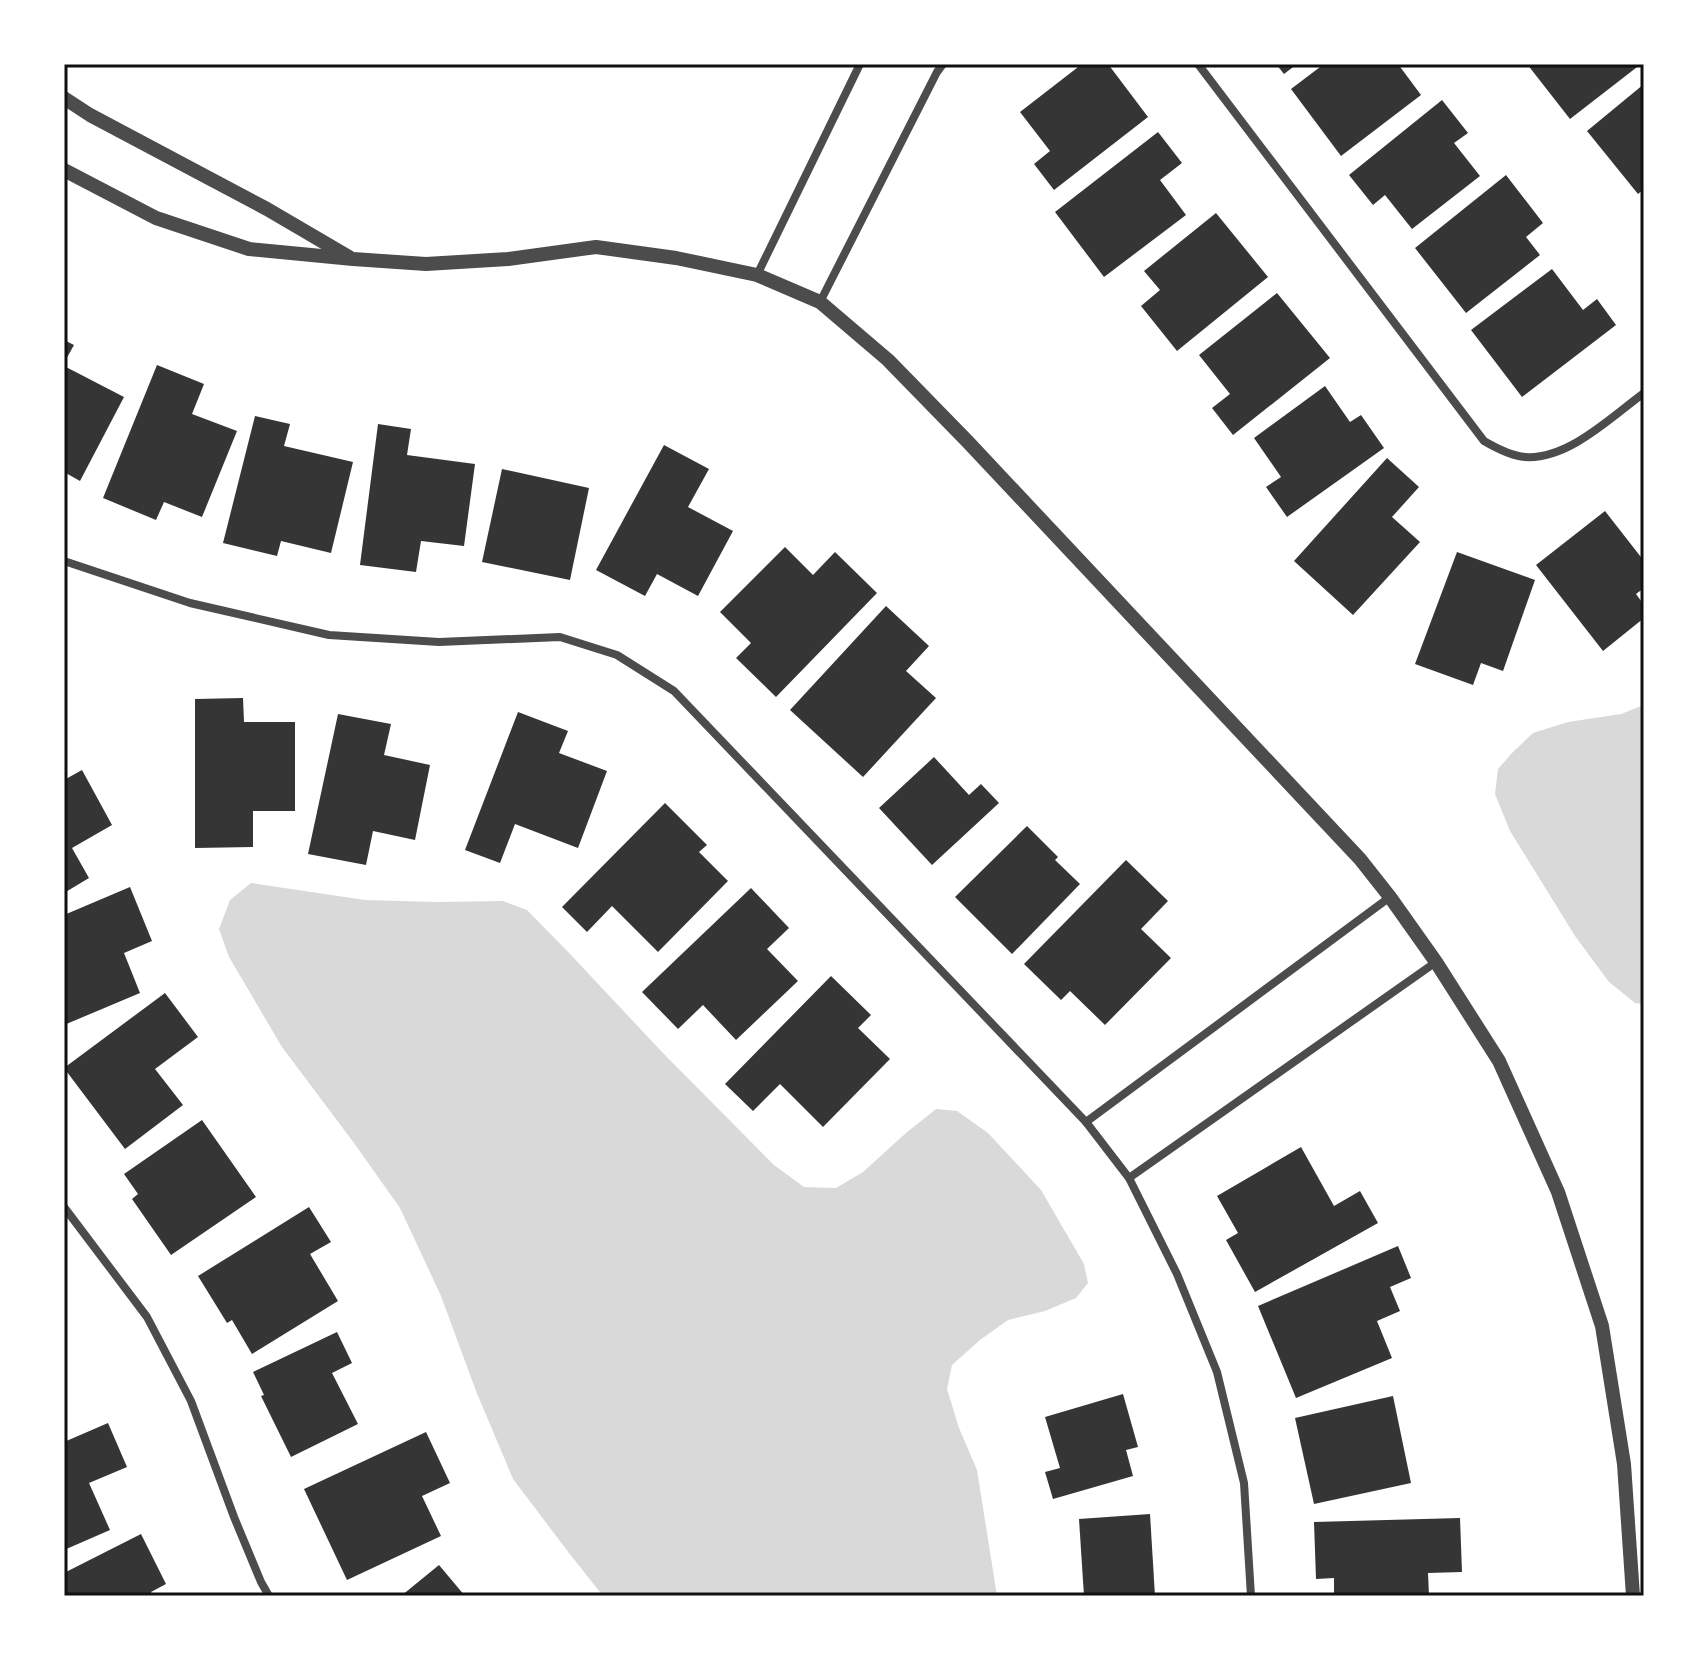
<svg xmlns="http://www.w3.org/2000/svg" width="1708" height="1660" font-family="'Archivo Narrow',sans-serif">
  <rect width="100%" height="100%" fill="#fff"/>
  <g fill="#d9d9d9">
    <polygon points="1644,705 1644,1004 1635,1003 1609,982 1575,936 1510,831 1495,794 1498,769 1512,753 1533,733 1568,722 1621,714"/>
    <polygon points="251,883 365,900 437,902 503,901 527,910 571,955 661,1051 774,1165 804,1187 836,1188 863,1172 906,1133 936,1109 957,1111 988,1133 1041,1190 1084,1264 1088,1283 1076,1298 1045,1311 1008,1320 980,1340 952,1365 947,1389 959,1428 977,1470 997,1596 603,1596 569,1553 513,1479 476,1391 441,1296 400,1208 354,1143 282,1047 229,957 219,929 230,900"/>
  </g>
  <g fill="#353535">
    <polygon points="1082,64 1108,64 1148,117 1054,190 1034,164 1050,151 1020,112"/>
    <polygon points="1276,64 1297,64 1284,74"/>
    <polygon points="1324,64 1398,64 1421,95 1341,156 1291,89"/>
    <polygon points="1527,64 1641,64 1570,119"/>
    <polygon points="1644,84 1644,189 1638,194 1587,131"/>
    <polygon points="1442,100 1468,133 1454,143 1480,176 1412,229 1385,195 1373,205 1349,175"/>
    <polygon points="1158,132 1182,163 1160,180 1186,215 1104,277 1055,212"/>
    <polygon points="1506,175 1543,223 1526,237 1540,255 1466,313 1415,248"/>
    <polygon points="1216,213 1268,277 1177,351 1141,306 1160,290 1144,271"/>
    <polygon points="1552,269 1583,310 1597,299 1616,325 1522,397 1471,330"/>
    <polygon points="1277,293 1330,358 1233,435 1212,408 1230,394 1199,355"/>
    <polygon points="64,340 74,345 64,363"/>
    <polygon points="157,365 204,384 192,414 237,431 202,517 164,502 156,520 103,498"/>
    <polygon points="64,366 124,397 80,481 64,472"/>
    <polygon points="1325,386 1350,422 1361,415 1384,448 1287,517 1266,487 1281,477 1254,438"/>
    <polygon points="255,416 290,424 284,446 353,462 331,553 281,541 277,556 223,543"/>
    <polygon points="378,424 411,429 407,455 475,464 464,546 421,541 416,572 360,565"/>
    <polygon points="664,445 709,469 688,507 733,531 698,596 657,574 645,596 596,570"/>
    <polygon points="1387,458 1419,487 1392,517 1420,542 1353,615 1294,561"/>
    <polygon points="502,469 589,488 570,580 482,562"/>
    <polygon points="1605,511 1644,561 1644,588 1636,594 1644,605 1644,618 1603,651 1536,565"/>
    <polygon points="785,547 813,575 835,552 877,593 776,697 736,658 751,643 720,612"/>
    <polygon points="1457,552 1535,580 1503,671 1481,663 1473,685 1415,664"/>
    <polygon points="886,606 929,646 906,671 936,698 863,777 790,710"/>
    <polygon points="243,698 244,722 295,722 295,811 253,811 253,847 195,848 195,699"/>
    <polygon points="518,712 568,731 559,753 607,771 578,848 515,824 500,863 465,850"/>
    <polygon points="338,714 391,724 384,755 430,765 415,840 373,831 366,865 308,854"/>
    <polygon points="934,757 969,795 981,784 999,803 932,865 879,808"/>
    <polygon points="82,770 112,825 72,848 89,878 64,893 64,780"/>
    <polygon points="665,803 707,845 699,852 728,881 658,952 612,906 587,932 562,907"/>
    <polygon points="1027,826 1058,857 1055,860 1080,884 1012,954 955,897"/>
    <polygon points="1126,860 1168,901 1141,929 1171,958 1105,1025 1070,991 1061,1000 1024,964"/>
    <polygon points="130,887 152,941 124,953 140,993 64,1025 64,915"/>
    <polygon points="751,888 789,928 767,949 798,981 736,1040 703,1005 678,1029 642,992"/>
    <polygon points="831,976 871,1015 858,1028 890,1059 823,1127 780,1084 753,1111 725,1084"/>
    <polygon points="165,993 198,1037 155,1069 183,1105 125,1149 64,1068"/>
    <polygon points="202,1120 256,1197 171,1255 132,1199 138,1194 124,1174"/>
    <polygon points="1301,1147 1334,1206 1360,1191 1378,1223 1255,1292 1226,1240 1238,1233 1217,1196"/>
    <polygon points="309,1207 331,1242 310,1254 338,1301 252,1354 232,1320 227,1323 198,1276"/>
    <polygon points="1398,1246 1411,1278 1390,1287 1400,1311 1377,1321 1392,1358 1296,1398 1258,1306"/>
    <polygon points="337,1332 352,1363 332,1373 358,1424 291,1457 261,1396 264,1395 253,1372"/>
    <polygon points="1123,1394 1138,1447 1126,1450 1133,1476 1053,1499 1045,1472 1060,1468 1045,1417"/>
    <polygon points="1393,1396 1411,1483 1314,1504 1295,1418"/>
    <polygon points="108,1423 127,1467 89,1483 110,1530 64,1550 64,1442"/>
    <polygon points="426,1432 450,1483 422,1496 441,1536 347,1580 304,1489"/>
    <polygon points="1150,1514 1155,1596 1084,1596 1079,1519"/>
    <polygon points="1460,1518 1462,1572 1428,1573 1429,1596 1334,1596 1334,1578 1316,1579 1314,1522"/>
    <polygon points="141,1534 166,1584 151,1592 153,1596 64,1596 64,1573"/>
    <polygon points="439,1565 465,1596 401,1596"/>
  </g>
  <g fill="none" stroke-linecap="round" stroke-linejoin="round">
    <g stroke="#4c4c4c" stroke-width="8">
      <path d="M 1198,64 L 1484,441 C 1496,448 1511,456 1525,457 C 1568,460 1611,417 1644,393"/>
      <polyline points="757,275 860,64"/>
      <polyline points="820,302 937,72 943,64"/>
      <polyline points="64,561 190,603 329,635 439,642 560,637 617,655 674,691 1086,1122 1129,1178 1177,1274 1217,1372 1244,1483 1251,1596"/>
      <polyline points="1086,1122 1390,897"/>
      <polyline points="1129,1178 1436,962"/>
      <polyline points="64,1207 147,1317 191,1401 234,1517 261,1582 269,1596"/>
    </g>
    <g stroke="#4c4c4c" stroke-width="14">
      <polyline points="64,98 90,115 267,209 349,257"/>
      <polyline points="64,170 156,218 249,249 353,259 426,264 508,259 596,247 676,258 757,275 820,302 888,360 968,442 1360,859 1390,897 1436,962 1499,1061 1558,1192 1602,1326 1624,1464 1633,1596"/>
    </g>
  </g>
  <rect width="1708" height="1660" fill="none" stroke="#ffffff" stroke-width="132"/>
  <rect x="66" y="66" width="1576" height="1528" fill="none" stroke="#111" stroke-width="3"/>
</svg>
